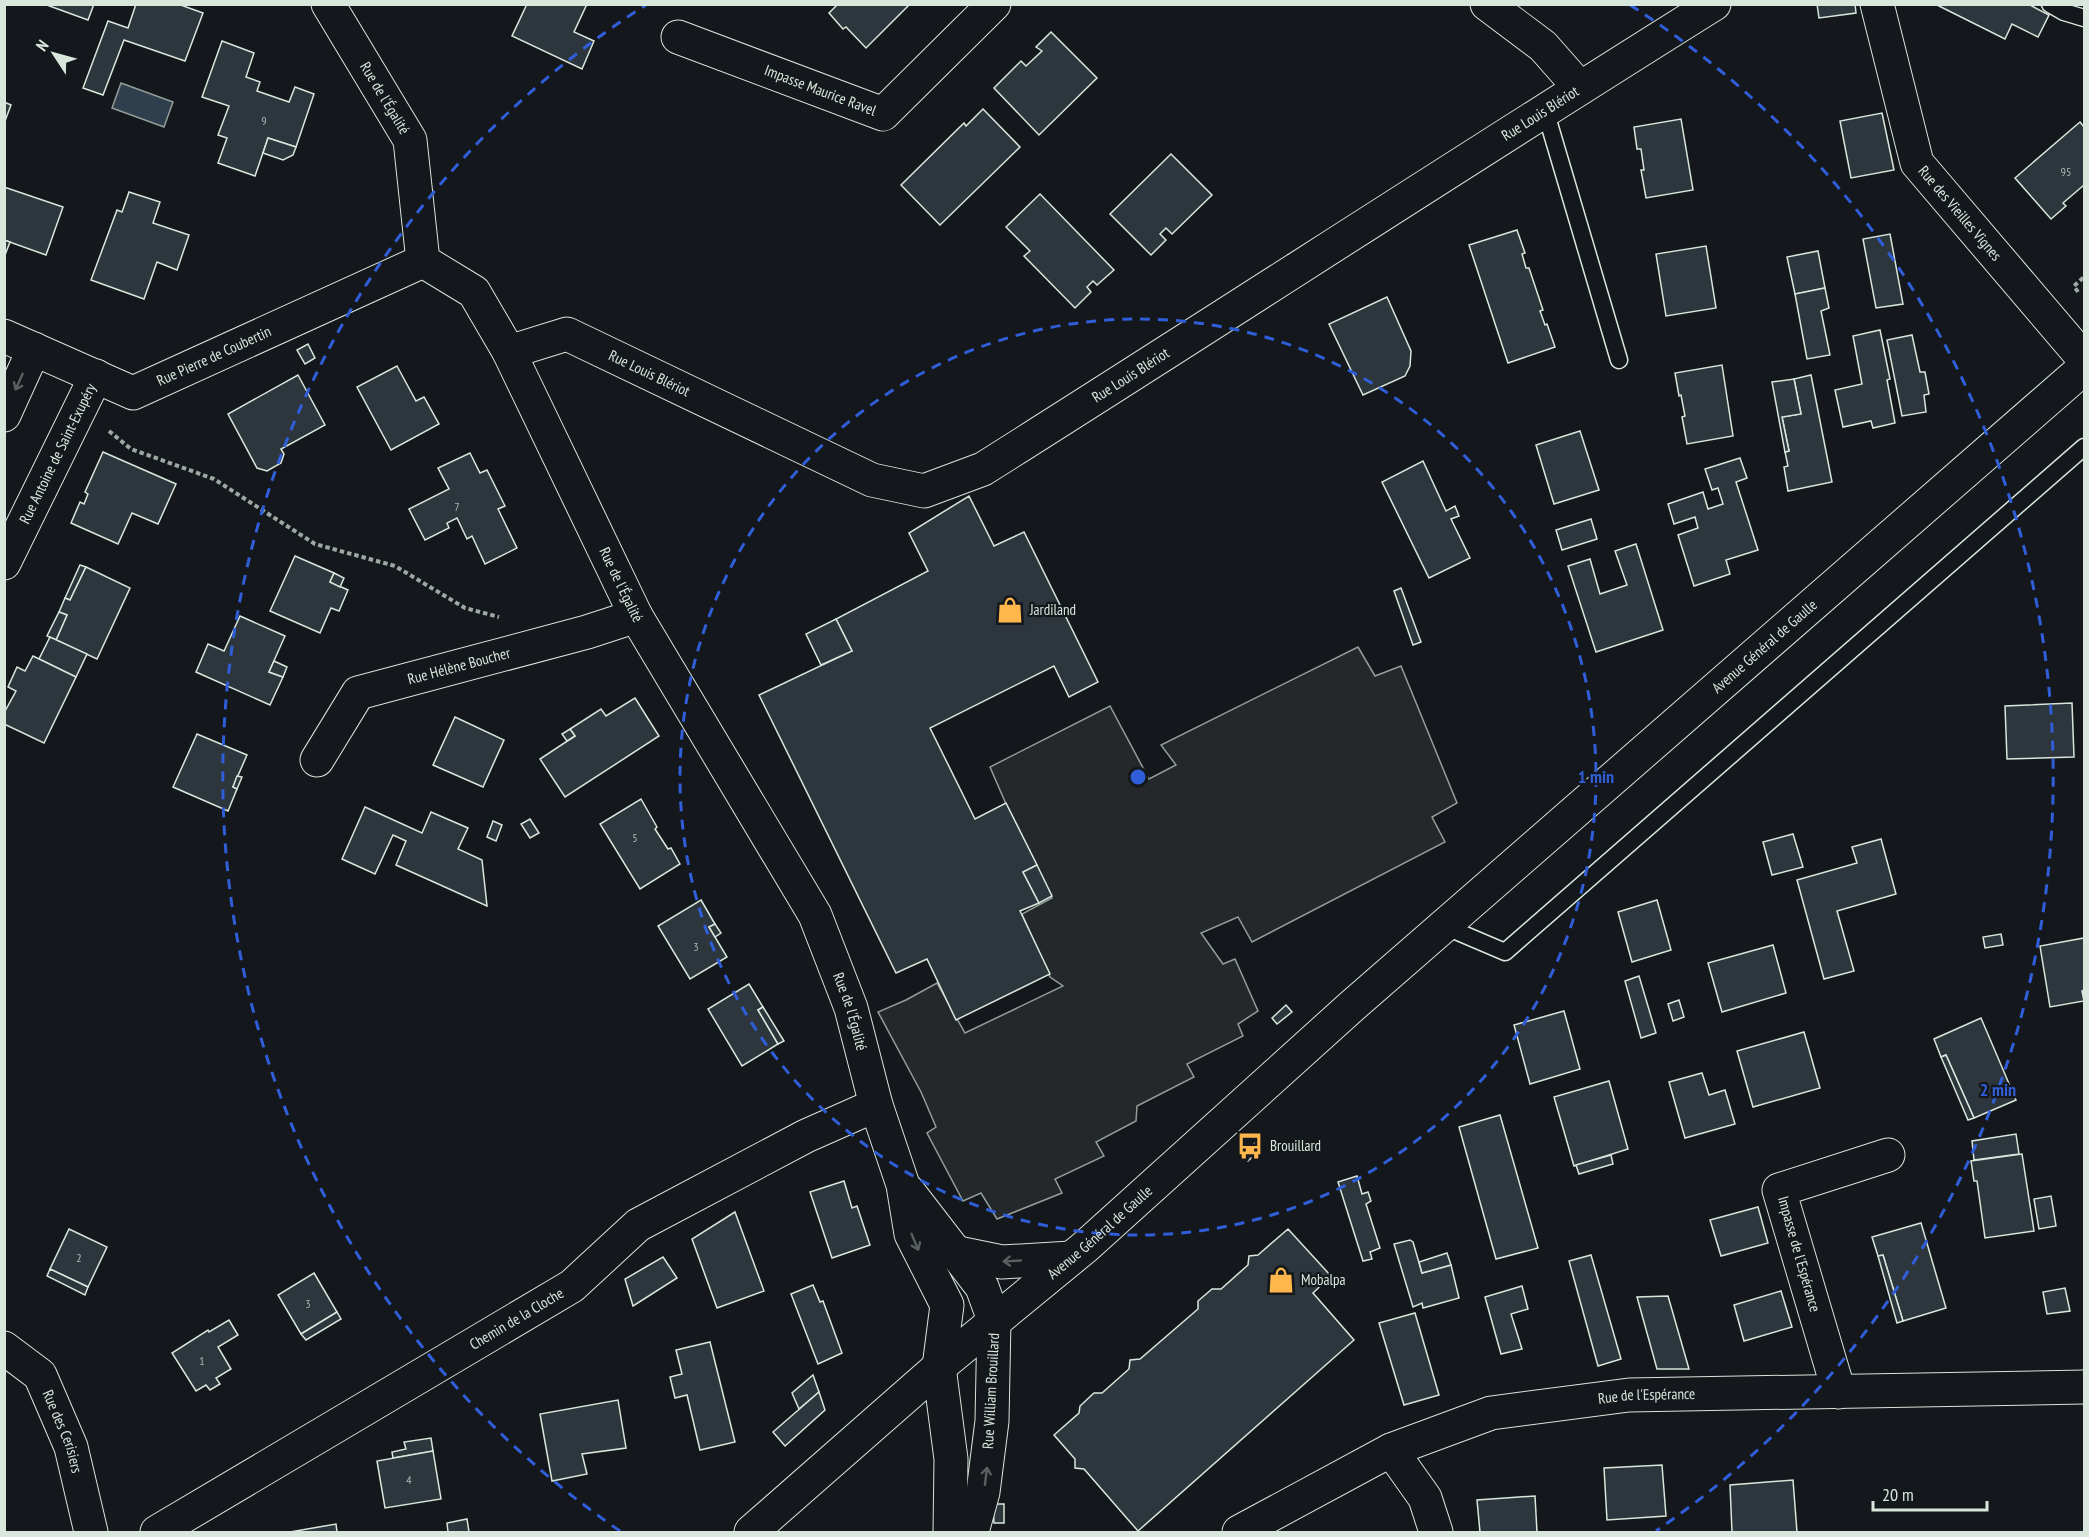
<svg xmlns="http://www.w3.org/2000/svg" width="2089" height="1537" font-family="'PT Sans Narrow',sans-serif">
  <rect width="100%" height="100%" fill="#14181c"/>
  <polygon fill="#24282b" stroke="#939e99" stroke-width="1.5" points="1358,647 1375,676 1401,666 1457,803 1432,817 1445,842 1252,942 1238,917 1201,933 1223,964 1235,959 1258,1011 1238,1024 1243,1036 1187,1064 1194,1077 1137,1106 1136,1121 1096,1142 1104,1156 1055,1179 1062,1193 997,1219 981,1193 963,1201 927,1133 936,1127 921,1092 878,1012 906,1000 937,983 965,1033 1063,986 1050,977 1022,914 1052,898 1006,804 990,767 1110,706 1149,779 1176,765 1161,745"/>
  <polygon fill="#2f3f4d" stroke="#939e99" stroke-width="1.5" points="121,83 173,102 164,127 112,108"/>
  <g fill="#2c363c" stroke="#d8e6dc" stroke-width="1.5">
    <polygon points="44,4 94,4 88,20"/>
    <polygon points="136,4 178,4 203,13 185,61 124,40 103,95 83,88 108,21 128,28"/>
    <polygon points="527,4 587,4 574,32 594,41 582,69 512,36"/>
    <polygon points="838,4 910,4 866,48 846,27 843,29 829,13"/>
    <polygon points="1817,4 1855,4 1856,13 1819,18"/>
    <polygon points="1935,4 2028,4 2049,15 2038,37 2012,24 2005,39"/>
    <polygon points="1051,32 1097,78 1039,135 994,88 1021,61 1026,66 1042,51 1036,47"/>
    <polygon points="222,41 254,53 246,77 260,82 257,91 289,102 295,87 314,94 296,147 268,138 255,176 218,163 227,138 218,135 229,106 202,97"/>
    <polygon points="4,102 11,105 5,121 4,121"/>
    <polygon points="983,109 1020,147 940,225 901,185 964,123 966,126"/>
    <polygon points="1882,113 1894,170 1851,178 1840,121"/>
    <polygon points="1681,119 1693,190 1646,198 1641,170 1644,170 1641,149 1637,149 1634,127"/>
    <polygon points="2080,122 2084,127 2084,185 2063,203 2066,206 2051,219 2015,178"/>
    <polygon points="268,138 296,147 293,155 283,160 263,153"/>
    <polygon points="1171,154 1212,195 1172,234 1166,228 1160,234 1166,240 1151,255 1110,214"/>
    <polygon points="4,187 63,207 46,255 4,240"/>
    <polygon points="129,192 160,202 153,223 189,235 177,270 157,262 144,299 91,280 117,210 122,212"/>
    <polygon points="1040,194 1114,270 1097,285 1093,281 1087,287 1091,292 1075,308 1024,256 1030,251 1006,227"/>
    <polygon points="1517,230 1525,253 1522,254 1526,268 1529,268 1543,310 1540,311 1545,325 1547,324 1555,347 1508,363 1469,245"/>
    <polygon points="1890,234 1903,304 1876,308 1863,239"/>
    <polygon points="4,240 10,242 5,255 4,255"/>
    <polygon points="1706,246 1716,308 1666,316 1656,254"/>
    <polygon points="1818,251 1825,288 1795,294 1787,257"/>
    <polygon points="1825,288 1829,308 1821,311 1830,355 1807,359 1795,294"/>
    <polygon points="1387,297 1411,351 1410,366 1405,376 1363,395 1329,324"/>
    <polygon points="1880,330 1890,379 1887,380 1895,423 1873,428 1871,421 1843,427 1835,390 1862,384 1853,336"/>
    <polygon points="1912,335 1920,372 1925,372 1929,394 1924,395 1926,412 1902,416 1887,340"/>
    <polygon points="308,344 315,358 305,364 297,350"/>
    <polygon points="1722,365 1733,436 1687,444 1682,417 1685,416 1681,395 1679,396 1675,373"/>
    <polygon points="397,366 416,401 424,397 439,424 391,450 357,387"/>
    <polygon points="298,375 325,425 281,449 284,454 281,463 267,471 257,468 228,414"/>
    <polygon points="1811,375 1832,482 1788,491 1784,467 1788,466 1785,452 1789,451 1782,417 1801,414 1794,379"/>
    <polygon points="1794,379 1801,414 1782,417 1789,451 1785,452 1772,382"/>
    <polygon points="1580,431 1599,490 1554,504 1536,445"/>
    <polygon points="103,452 176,484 158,524 132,513 118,544 71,523 80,502 84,504 88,494 85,492"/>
    <polygon points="470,453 480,473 487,470 505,506 498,509 517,548 485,564 472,536 467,539 457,518 447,523 449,528 425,540 409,509 449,489 438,468"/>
    <polygon points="1740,458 1747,478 1736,482 1758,550 1726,560 1730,574 1694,586 1678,535 1698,528 1695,517 1674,524 1668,504 1703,492 1708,509 1723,504 1718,488 1712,490 1705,469"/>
    <polygon points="1423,461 1446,511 1455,506 1459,516 1451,519 1470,558 1429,578 1382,482"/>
    <polygon points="969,496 994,546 1024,532 1098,682 1069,697 1054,666 930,728 975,819 1006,803 1037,865 1023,872 1039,903 1020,911 1050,974 956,1020 927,959 896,973 759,695 852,651 836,619 928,571 909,533"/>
    <polygon points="1591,519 1597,539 1562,550 1556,530"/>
    <polygon points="1636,544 1663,630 1596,652 1568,566 1590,559 1600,594 1627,585 1615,551"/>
    <polygon points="295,556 334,573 330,582 348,590 339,611 331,608 320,633 270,611"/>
    <polygon points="80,565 86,567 70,600 65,598"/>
    <polygon points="86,567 130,588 97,659 56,640 67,615 59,612 65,598 70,600"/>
    <polygon points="334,573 344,578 340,587 330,582"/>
    <polygon points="1401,588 1421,642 1413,645 1394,591"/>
    <polygon points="59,612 67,615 56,640 47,636"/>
    <polygon points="240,616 285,636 269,672 283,677 270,705 196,672 208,644 224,651"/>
    <polygon points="836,619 852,651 821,665 806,634"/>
    <polygon points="50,637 87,654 76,677 39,659"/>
    <polygon points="33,656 76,677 44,743 4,724 4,713 16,691 8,687 17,667 25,671"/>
    <polygon points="274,661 287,667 283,677 269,672"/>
    <polygon points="635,698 659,736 565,797 540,759 575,736 570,729 601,709 606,716"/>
    <polygon points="2072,703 2074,757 2007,759 2005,706"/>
    <polygon points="455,717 504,740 483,787 433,765"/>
    <polygon points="570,729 575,736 567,741 562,734"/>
    <polygon points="197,734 247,755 233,787 237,789 228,811 173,787"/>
    <polygon points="237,776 242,777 237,789 233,787"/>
    <polygon points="641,799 657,827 655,829 668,849 671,848 680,864 640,889 600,824"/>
    <polygon points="365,807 422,833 431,812 468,828 458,849 482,860 487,906 396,865 406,841 393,835 375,874 342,859"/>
    <polygon points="530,819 539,833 530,838 521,824"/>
    <polygon points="493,821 502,825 496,841 487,837"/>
    <polygon points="1793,834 1803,867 1772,875 1763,842"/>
    <polygon points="1881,839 1896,894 1837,911 1854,971 1824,979 1797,880 1857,863 1852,847"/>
    <polygon points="1037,865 1052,896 1039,903 1023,872"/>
    <polygon points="701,900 715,924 709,927 727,957 690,979 658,926"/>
    <polygon points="1657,900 1671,950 1632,962 1618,912"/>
    <polygon points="715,924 721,933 715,937 709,927"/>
    <polygon points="2001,934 2003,945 1985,948 1983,937"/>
    <polygon points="2084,938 2084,990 2082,991 2084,1001 2050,1007 2040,946"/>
    <polygon points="1773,945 1786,993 1722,1012 1708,963"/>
    <polygon points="1639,976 1656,1033 1641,1038 1625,981"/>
    <polygon points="749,984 763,1007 758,1010 778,1044 742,1066 708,1009"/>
    <polygon points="1679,1000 1684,1017 1673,1021 1668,1004"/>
    <polygon points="1286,1005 1292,1012 1277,1024 1272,1018"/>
    <polygon points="763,1007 784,1041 778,1044 758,1010"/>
    <polygon points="1564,1011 1580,1069 1530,1084 1514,1025"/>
    <polygon points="1981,1018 2016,1100 1974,1118 1946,1055 1941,1057 1934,1039"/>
    <polygon points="1804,1032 1820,1088 1753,1107 1737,1051"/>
    <polygon points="1946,1055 1974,1118 1968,1120 1941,1057"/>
    <polygon points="1702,1073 1709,1095 1725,1090 1735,1124 1685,1138 1669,1082"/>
    <polygon points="1609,1081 1628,1149 1574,1166 1554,1097"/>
    <polygon points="1500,1115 1538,1248 1496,1259 1459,1127"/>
    <polygon points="2016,1134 2019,1154 1974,1160 1972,1141"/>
    <polygon points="1256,1142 1262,1148 1248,1161 1242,1156"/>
    <polygon points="2022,1154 2034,1231 1985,1238 1977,1181 1974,1181 1971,1161"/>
    <polygon points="1611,1155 1613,1164 1579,1174 1576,1165"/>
    <polygon points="1357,1176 1362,1194 1368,1192 1371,1201 1366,1204 1380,1248 1370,1252 1372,1259 1363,1261 1338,1182"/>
    <polygon points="844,1181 852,1208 857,1206 870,1245 832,1258 810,1192"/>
    <polygon points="2051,1196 2056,1226 2039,1229 2034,1199"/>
    <polygon points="1758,1207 1768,1243 1721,1256 1710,1220"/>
    <polygon points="735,1212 764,1291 717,1308 692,1239"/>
    <polygon points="1921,1223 1946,1308 1903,1321 1883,1255 1878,1256 1872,1237"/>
    <polygon points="69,1229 107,1247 88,1287 50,1269"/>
    <polygon points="1288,1229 1331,1276 1313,1293 1354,1340 1138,1531 1084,1469 1075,1468 1075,1459 1054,1435 1079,1413 1080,1406 1094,1393 1102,1393 1129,1369 1130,1360 1140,1359 1198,1309 1198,1301 1212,1289 1221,1289 1248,1265 1249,1256 1258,1255"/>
    <polygon points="1410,1240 1413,1242 1422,1273 1451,1265 1459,1298 1423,1308 1422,1303 1413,1307 1394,1244"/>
    <polygon points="1447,1253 1451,1265 1422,1273 1419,1262"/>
    <polygon points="1591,1255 1621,1359 1598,1366 1569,1261"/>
    <polygon points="1883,1255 1903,1321 1897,1323 1878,1256"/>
    <polygon points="663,1257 677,1278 633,1306 625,1279"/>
    <polygon points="50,1269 88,1287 85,1295 47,1276"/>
    <polygon points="314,1273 337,1312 301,1334 278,1295"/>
    <polygon points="813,1285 820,1302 823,1301 842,1353 818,1364 791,1294"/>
    <polygon points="1522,1286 1528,1309 1511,1314 1522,1349 1501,1354 1485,1297"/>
    <polygon points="2065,1288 2070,1311 2047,1314 2043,1292"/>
    <polygon points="1781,1291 1792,1327 1744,1341 1734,1305"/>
    <polygon points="1668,1296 1689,1369 1657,1369 1637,1297"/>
    <polygon points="337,1312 341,1319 306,1340 301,1334"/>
    <polygon points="1415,1313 1439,1395 1404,1405 1379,1323"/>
    <polygon points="229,1320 238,1335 218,1347 231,1369 216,1378 220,1384 210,1390 206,1385 196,1391 172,1353 208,1330 209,1332"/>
    <polygon points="710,1342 735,1442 700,1450 687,1395 675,1398 670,1377 682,1374 676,1350"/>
    <polygon points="813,1375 819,1392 799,1409 792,1393"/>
    <polygon points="819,1392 825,1410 785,1446 773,1432"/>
    <polygon points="618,1400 626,1448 582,1454 587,1474 552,1481 540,1414"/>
    <polygon points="431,1438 433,1451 393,1458 392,1452 406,1449 404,1442"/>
    <polygon points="433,1451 441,1499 385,1508 377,1461"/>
    <polygon points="1662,1465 1666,1516 1607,1520 1604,1468"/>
    <polygon points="1793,1480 1797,1532 1732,1532 1730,1485"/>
    <polygon points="1535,1496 1537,1532 1480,1532 1477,1500"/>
    <polygon points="993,1504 1004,1504 1004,1523 994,1523"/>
    <polygon points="467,1519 469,1532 448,1532 447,1523"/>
    <polygon points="336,1524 337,1532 290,1532"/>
  </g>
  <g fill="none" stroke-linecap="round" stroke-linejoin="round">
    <g stroke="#d8e6dc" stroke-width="19">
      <g id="lane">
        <polyline points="2050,4 2064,12 2084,18"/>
        <polyline points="1545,110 1619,360"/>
        <polyline points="1444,926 1505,952 2084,447"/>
      </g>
    </g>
    <g stroke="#d8e6dc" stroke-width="35">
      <g id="street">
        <path id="s1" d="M 328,4 L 410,140 L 423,261 L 474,292 L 509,352 L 636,616 L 815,915 L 851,1008 L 876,1105 L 903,1185 L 911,1234 L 947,1305 L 939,1367 L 951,1459 L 950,1532"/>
        <polyline points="1487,4 1543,46 1580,88"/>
        <path id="s2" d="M 1877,4 L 1917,163 L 2084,359"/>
        <path id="s3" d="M 678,37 L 883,114 L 994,4"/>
        <path id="s4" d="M 4,336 L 133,393 L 423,261"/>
        <path id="s5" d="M 509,352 L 567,334 L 872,480 L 924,491 L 983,469 C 1227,315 1469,157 1714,4"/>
        <polyline points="4,415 34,349"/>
        <path id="s6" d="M 4,563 L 96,376"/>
        <path id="s7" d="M 317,760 L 358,693 L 587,632 L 636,616"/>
        <polyline points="908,1191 982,1287 994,1320 992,1421 983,1492 972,1532"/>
        <polyline points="953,1252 1002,1262 1071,1258"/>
        <path id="s8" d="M 4,1348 L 40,1375 L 71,1447 L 91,1532"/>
        <polyline points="1839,1392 1779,1190 1888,1155"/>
        <polyline points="1391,1450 1425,1498 1436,1532"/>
        <path id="s9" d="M 157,1532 L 572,1286 L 638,1225 L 806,1136 L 876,1105"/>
        <path id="s10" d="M 1239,1532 L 1391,1450 L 1491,1413 L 1629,1395 L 2084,1387"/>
      </g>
    </g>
    <g stroke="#d8e6dc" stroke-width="35">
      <g id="primary">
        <path id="s11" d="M 751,1532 L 939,1367 L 1085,1247 L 1352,1006 L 2084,368"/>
      </g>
    </g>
    <g stroke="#9da8a2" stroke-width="4" stroke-dasharray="4.5 3" stroke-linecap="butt">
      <polyline points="2078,292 2074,286 2084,277"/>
      <polyline points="109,431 131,449 214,479 315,544 395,566 465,608 499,617"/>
    </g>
    <use href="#lane" stroke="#14181c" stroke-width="16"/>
    <use href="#street" stroke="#14181c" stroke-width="33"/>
    <use href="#primary" stroke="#14181c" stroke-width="33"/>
  </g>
  <defs><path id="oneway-shaft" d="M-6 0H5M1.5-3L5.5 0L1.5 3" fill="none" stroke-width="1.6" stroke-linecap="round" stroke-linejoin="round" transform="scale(1.5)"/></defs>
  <g stroke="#59605f">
    <use href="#oneway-shaft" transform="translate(19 382) rotate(114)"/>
    <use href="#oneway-shaft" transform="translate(915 1242) rotate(67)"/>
    <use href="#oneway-shaft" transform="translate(1012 1261) rotate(177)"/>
    <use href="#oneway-shaft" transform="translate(986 1476) rotate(-83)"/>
  </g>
  <g fill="none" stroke="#305dd8" stroke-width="3" stroke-dasharray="10 8">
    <circle cx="1138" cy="777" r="458"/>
    <path d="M620 1531A915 915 0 0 1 646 5M1630 5A915 915 0 0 1 1656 1531"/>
  </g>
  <defs>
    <g id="shop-bare" transform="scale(2.07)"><path d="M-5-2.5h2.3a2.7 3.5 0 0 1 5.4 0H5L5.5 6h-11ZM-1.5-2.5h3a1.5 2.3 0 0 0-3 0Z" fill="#ffb74d" stroke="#14181c" stroke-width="2.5" paint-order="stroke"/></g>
    <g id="bus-bare" transform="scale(2.07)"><path d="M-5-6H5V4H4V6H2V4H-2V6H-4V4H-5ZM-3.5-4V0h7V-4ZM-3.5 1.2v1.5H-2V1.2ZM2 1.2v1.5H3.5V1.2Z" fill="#ffb74d" stroke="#14181c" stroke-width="2.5" paint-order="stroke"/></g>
  </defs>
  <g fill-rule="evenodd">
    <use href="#shop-bare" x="1010" y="610"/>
    <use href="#bus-bare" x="1250" y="1146"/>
    <use href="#shop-bare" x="1281" y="1280"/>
  </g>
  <g text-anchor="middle" stroke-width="4.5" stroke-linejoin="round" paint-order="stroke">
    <g font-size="12" fill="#adbab4">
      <text x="264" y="125">9</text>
      <text x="2066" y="176">95</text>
      <text x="457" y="511">7</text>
      <text x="635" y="842">5</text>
      <text x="696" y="951">3</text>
      <text x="79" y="1262">2</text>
      <text x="308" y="1308">3</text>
      <text x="202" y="1365">1</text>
      <text x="409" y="1484">4</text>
    </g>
    <g font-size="15" fill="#d8e6dc" stroke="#14181c">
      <text dy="5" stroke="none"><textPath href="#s3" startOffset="152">Impasse Maurice Ravel</textPath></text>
      <text dy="5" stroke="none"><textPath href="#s1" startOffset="110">Rue de l'Égalité</textPath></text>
      <text dy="5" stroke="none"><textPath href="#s5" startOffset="1176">Rue Louis Blériot</textPath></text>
      <text dy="5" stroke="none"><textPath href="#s2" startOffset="230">Rue des Vieilles Vignes</textPath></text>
      <text dy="5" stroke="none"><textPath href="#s4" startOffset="230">Rue Pierre de Coubertin</textPath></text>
      <text dy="5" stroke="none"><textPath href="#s5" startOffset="152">Rue Louis Blériot</textPath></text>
      <text dy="5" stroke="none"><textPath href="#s5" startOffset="690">Rue Louis Blériot</textPath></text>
      <text dy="5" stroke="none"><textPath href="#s6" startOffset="122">Rue Antoine de Saint-Exupéry</textPath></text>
      <text dy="5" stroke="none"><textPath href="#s1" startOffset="668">Rue de l'Égalité</textPath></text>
      <text dy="5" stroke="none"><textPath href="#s11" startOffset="1346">Avenue Général de Gaulle</textPath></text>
      <text dy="5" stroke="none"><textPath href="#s7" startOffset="183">Rue Hélène Boucher</textPath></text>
      <text dy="5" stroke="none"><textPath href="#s1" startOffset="1154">Rue de l'Égalité</textPath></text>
      <text dy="5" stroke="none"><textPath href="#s11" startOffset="460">Avenue Général de Gaulle</textPath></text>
      <text transform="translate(1799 1254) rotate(74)" y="5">Impasse de l'Espérance</text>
      <text dy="5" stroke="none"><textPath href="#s9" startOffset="418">Chemin de la Cloche</textPath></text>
      <text transform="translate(991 1391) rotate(-87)" y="5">Rue William Brouillard</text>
      <text dy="5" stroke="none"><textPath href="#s10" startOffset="436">Rue de l'Espérance</textPath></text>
      <text dy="5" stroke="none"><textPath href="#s8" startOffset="106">Rue des Cerisiers</textPath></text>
    </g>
    <g font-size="15" fill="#d8e6dc" stroke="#14181c" text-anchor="start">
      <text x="1030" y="615">Jardiland</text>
      <text x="1270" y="1151">Brouillard</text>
      <text x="1301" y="1285">Mobalpa</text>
    </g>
  </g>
  <circle cx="1138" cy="777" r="9" fill="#305dd8" stroke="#14181c" stroke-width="3"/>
  <g font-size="18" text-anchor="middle" font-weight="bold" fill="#305dd8" stroke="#14181c" stroke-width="4.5" stroke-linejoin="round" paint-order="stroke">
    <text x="1596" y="783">1 min</text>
    <text x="1998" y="1096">2 min</text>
  </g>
  <rect width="2089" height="1537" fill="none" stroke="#d8e6dc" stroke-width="12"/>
  <g transform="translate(54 54) rotate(306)" stroke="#14181c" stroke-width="4.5" paint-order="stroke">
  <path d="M0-4.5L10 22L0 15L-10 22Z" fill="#d8e6dc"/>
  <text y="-9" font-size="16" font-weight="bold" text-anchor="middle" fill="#d8e6dc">N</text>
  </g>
  <path d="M1873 1501v9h114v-9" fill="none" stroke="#d8e6dc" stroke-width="3"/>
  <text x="1882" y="1501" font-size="18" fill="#d8e6dc" stroke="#14181c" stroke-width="4.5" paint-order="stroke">20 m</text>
</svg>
